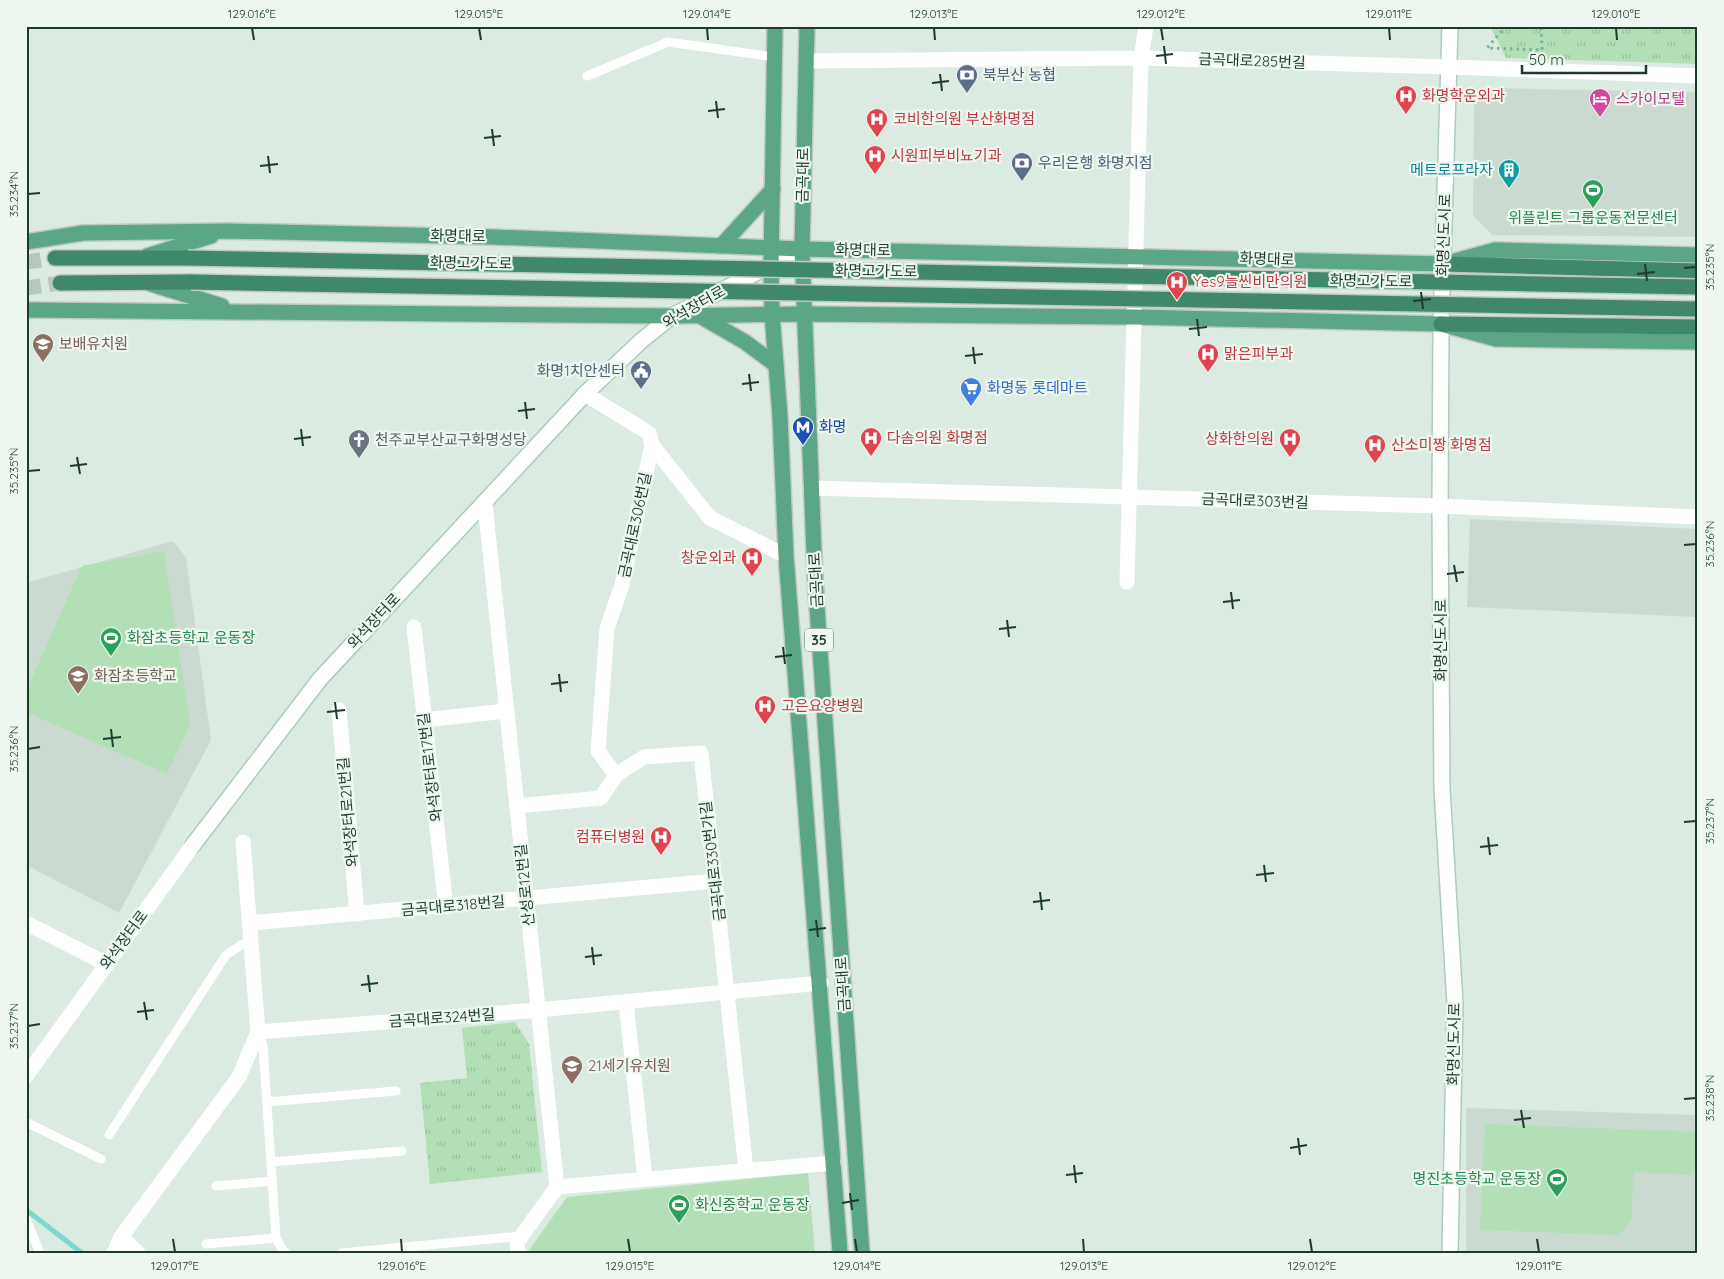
<svg xmlns="http://www.w3.org/2000/svg" width="1724" height="1279" font-family="Quicksand,'Noto Sans KR',sans-serif">
  <defs>
    <pattern id="park-tufts" width="24" height="20" patternUnits="userSpaceOnUse" patternTransform="scale(1.25)"><rect width="24" height="20" fill="#b2dfb5"/><path d="M3 7l-1-3M5 7V3M7 7l1-3M15 17l-1-3M17 17v-4M19 17l1-3" fill="none" stroke="#99c09c"/></pattern>
  </defs>
  <rect width="100%" height="100%" fill="#dcebe1"/>
  <g fill="#cadad0">
    <polygon points="1490,88 1698,92 1698,237 1492,235 1473,215 1474,105"/>
    <polygon points="1470,519 1698,529 1698,617 1467,607"/>
    <polygon points="173,541 186,558 211,740 119,913 26,865 26,583"/>
    <polygon points="1466,1108 1698,1115 1698,1253 1466,1253"/>
  </g>
  <g fill="#b2dfb5">
    <polygon points="164,551 190,724 167,774 26,712 26,692 82,566"/>
    <polygon points="1485,1124 1698,1132 1698,1169 1690,1175 1634,1172 1631,1220 1619,1235 1480,1230"/>
    <polygon points="808,1173 815,1253 527,1253 567,1197"/>
  </g>
  <g fill="url(#park-tufts)">
    <polygon points="1490,26 1698,26 1698,64 1506,58"/>
    <polygon points="515,1022 529,1044 542,1172 430,1184 420,1083 467,1078 462,1028"/>
  </g>
  <g fill="none" stroke-linecap="round" stroke-linejoin="round">
    <polyline stroke="#7dd7d3" stroke-width="5" points="29,1212 82,1253"/>
    <g stroke="#b6c8bd" stroke-width="15" stroke-dasharray="15 8" stroke-linecap="butt">
      <polyline points="26,262 55,258"/>
      <polyline points="26,288 60,283"/>
    </g>
    <g stroke="#aeccbb" stroke-width="18">
      <g id="secondary">
        <polyline points="193,845 320,679 585,394 641,341 672,316 802,249"/>
        <polyline points="1450,1253 1455,1004 1442,789 1440,506 1441,324 1450,26"/>
      </g>
    </g>
    <g stroke="#c0c8c4" stroke-width="18">
      <g id="primary">
        <polyline points="775,26 771,265 772,314 780,416 786,556 840,1253"/>
        <polyline points="807,26 802,249 815,578 862,1253"/>
        <polyline points="26,242 83,233 227,231 493,237 802,249 1444,264 1495,250 1698,255"/>
        <polyline points="721,246 773,189"/>
        <polyline points="147,256 211,236"/>
        <polyline points="151,284 222,306"/>
        <polyline points="26,310 672,316 804,314 1135,317 1441,324 1496,339 1698,342"/>
        <polyline points="700,316 745,342 776,365"/>
      </g>
    </g>
    <g stroke="#c0c8c4" stroke-width="18">
      <g id="trunk">
        <polyline points="55,258 188,258"/>
        <polyline points="1444,264 1698,271"/>
        <polyline points="60,283 191,282"/>
        <polyline points="1441,324 1698,327"/>
      </g>
    </g>
    <polyline stroke="#79b295" stroke-width="3" stroke-dasharray="2.5 4" stroke-linecap="butt" points="1506,26 1487,48 1542,50 1541,26"/>
    <g stroke="#fff" stroke-width="9">
      <polyline points="587,76 668,42 775,57"/>
      <polyline points="259,1033 263,1046 276,1238 283,1251 286,1253"/>
      <polyline points="267,1102 396,1091"/>
      <polyline points="26,1122 101,1159"/>
      <polyline points="109,1135 226,955 252,938"/>
      <polyline points="271,1162 402,1151"/>
      <polyline points="216,1186 272,1181"/>
      <polyline points="26,1219 40,1253"/>
      <polyline points="206,1244 276,1238"/>
      <polyline points="342,1253 522,1236"/>
    </g>
    <g stroke="#fff" stroke-width="15">
      <polyline points="585,394 649,433 652,445"/>
      <polyline points="485,504 557,1187 517,1242 518,1253"/>
      <polyline points="1127,582 1141,58 1146,26"/>
      <polyline points="414,627 446,907"/>
      <polyline points="339,710 357,914"/>
      <polyline points="424,720 506,711"/>
      <polyline points="616,775 598,751 607,628 622,585 652,445 710,518 786,556"/>
      <polyline points="517,806 601,798 616,775 644,757 701,753 746,1170"/>
      <polyline points="26,923 107,964"/>
      <polyline points="250,923 716,881"/>
      <polyline points="626,1002 645,1179"/>
      <polyline points="258,1032 538,1010 821,983"/>
      <polyline points="557,1187 834,1163"/>
      <polyline points="114,1253 121,1237"/>
      <polyline points="138,1253 121,1237 239,1077 258,1032 243,842"/>
    </g>
    <g stroke="#fff" stroke-width="15">
      <polyline points="807,61 1141,58 1449,67 1698,76"/>
      <polyline points="811,488 1440,506 1698,517"/>
      <polyline points="26,1076 193,845"/>
    </g>
    <use href="#secondary" stroke="#fff" stroke-width="15"/>
    <use href="#primary" stroke="#5ba684" stroke-width="15"/>
    <use href="#trunk" stroke="#40886a" stroke-width="15"/>
    <g stroke="#c0c8c4" stroke-width="18" stroke-linecap="butt">
      <g id="trunk-bridge">
        <polyline points="188,258 1698,287"/>
        <polyline points="191,282 1698,309"/>
      </g>
    </g>
    <use href="#trunk-bridge" stroke="#40886a" stroke-width="15"/>
  </g>
  <path fill="none" stroke="#1d3b2d" stroke-width="2" d="M 252,28 L 254,40M 479,28 L 481,40M 707,28 L 708,40M 934,28 L 935,40M 1161,28 L 1163,40M 1389,28 L 1390,40M 1616,28 L 1617,40M 1164,46 L 1166,64M 1156,56 L 1173,54M 940,74 L 942,91M 932,83 L 949,81M 716,101 L 718,118M 708,111 L 725,109M 492,129 L 494,146M 484,138 L 501,136M 268,156 L 270,173M 260,166 L 278,164M 28,194 L 40,193M 1645,264 L 1647,281M 1684,268 L 1696,267M 1637,274 L 1655,272M 1421,292 L 1423,309M 1413,301 L 1431,299M 1197,319 L 1199,336M 1189,329 L 1207,327M 973,347 L 975,364M 965,356 L 983,354M 749,374 L 751,391M 742,384 L 759,382M 525,402 L 527,419M 518,411 L 535,409M 301,429 L 303,446M 294,439 L 311,437M 77,457 L 80,474M 70,466 L 87,464M 28,471 L 40,470M 1684,545 L 1696,544M 1454,565 L 1457,582M 1447,574 L 1464,572M 1231,592 L 1233,609M 1223,602 L 1240,600M 1007,620 L 1009,637M 999,629 L 1016,627M 783,647 L 785,664M 775,657 L 792,655M 559,674 L 561,692M 551,684 L 568,682M 335,702 L 337,719M 327,712 L 345,710M 111,729 L 113,747M 103,739 L 121,737M 28,749 L 40,747M 1684,822 L 1696,821M 1488,837 L 1490,855M 1480,847 L 1498,845M 1264,865 L 1266,882M 1256,875 L 1274,873M 1040,892 L 1042,910M 1033,902 L 1050,900M 816,920 L 818,937M 809,930 L 826,928M 592,947 L 594,965M 585,957 L 602,955M 368,975 L 370,992M 361,985 L 378,983M 144,1002 L 147,1020M 137,1012 L 154,1010M 28,1026 L 40,1024M 1684,1099 L 1696,1098M 1521,1110 L 1524,1128M 1514,1120 L 1531,1118M 1298,1138 L 1300,1155M 1290,1148 L 1307,1145M 1074,1165 L 1076,1183M 1066,1175 L 1083,1173M 850,1193 L 852,1210M 842,1203 L 859,1200M 173,1239 L 175,1252M 401,1239 L 402,1252M 628,1239 L 630,1252M 855,1239 L 857,1252M 1083,1239 L 1084,1252M 1310,1239 L 1312,1252M 1537,1239 L 1539,1252"/>
  <defs>
    <g id="bank-pin" transform="scale(1.125)"><path d="M0 17L-7.5 6A9.5 9.5 0 1 1 7.5 6Z" fill="#5c6f8a" stroke="#edf7f0"/><path d="M-6-4H6V4H-6ZM0-2.3a2.3 2.3 0 1 0 0 4.6a2.3 2.3 0 1 0 0-4.6Z" fill="#fff"/></g>
    <g id="hospital-pin" transform="scale(1.125)"><path d="M0 17L-7.5 6A9.5 9.5 0 1 1 7.5 6Z" fill="#e0444e" stroke="#edf7f0"/><path d="M-5-5h3v3.5h4V-5h3V5h-3V1.5h-4V5h-3Z" fill="#fff"/></g>
    <g id="hotel-pin" transform="scale(1.125)"><path d="M0 17L-7.5 6A9.5 9.5 0 1 1 7.5 6Z" fill="#d1479c" stroke="#edf7f0"/><path d="M-6-4.5h1.5V1H6V5H4.5V3h-9V5H-6ZM-4 0a1.8 1.8 0 1 1 3.6 0ZM.5 0V-2.5h3Q6-2.5 6 0Z" fill="#fff"/></g>
    <g id="building-pin" transform="scale(1.125)"><path d="M0 17L-7.5 6A9.5 9.5 0 1 1 7.5 6Z" fill="#0f9aa8" stroke="#edf7f0"/><path d="M-4-6H4V6H1V3H-1V6H-4ZM-2.5-4.3h1.7v1.8h-1.7ZM.8-4.3h1.7v1.8H.8ZM-2.5-1h1.7V.8h-1.7ZM.8-1h1.7V.8H.8Z" fill="#fff"/></g>
    <g id="stadium-pin" transform="scale(1.125)"><path d="M0 17L-7.5 6A9.5 9.5 0 1 1 7.5 6Z" fill="#2e9e5b" stroke="#edf7f0"/><path d="M0-5a6.5 5 0 1 0 0 10a6.5 5 0 1 0 0-10ZM-3.5-1.8h7v3.6h-7Z" fill="#fff"/></g>
    <g id="school-pin" transform="scale(1.125)"><path d="M0 17L-7.5 6A9.5 9.5 0 1 1 7.5 6Z" fill="#8d6e63" stroke="#edf7f0"/><path d="M0-5L7-2L0 1L-7-2ZM-4 1L0 2.5L4 1V4Q0 6-4 4Z" fill="#fff"/></g>
    <g id="civic-pin" transform="scale(1.125)"><path d="M0 17L-7.5 6A9.5 9.5 0 1 1 7.5 6Z" fill="#5c6f8a" stroke="#edf7f0"/><path d="M-.6-6.5H3V-4.5H.6V-3L4-1V1h2V6H-6V1h2V-1L-.6-3ZM-1.2 2.5V6h2.4V2.5Z" fill="#fff"/></g>
    <g id="supermarket-pin" transform="scale(1.125)"><path d="M0 17L-7.5 6A9.5 9.5 0 1 1 7.5 6Z" fill="#3f7fe0" stroke="#edf7f0"/><path d="M-6-5.5h2.5l.6 2H6L4.5 2H-2.5L-4.4-4H-6ZM-1.5 3.2a1.3 1.3 0 1 0 .1 0ZM3 3.2a1.3 1.3 0 1 0 .1 0Z" fill="#fff"/></g>
    <g id="metro-pin" transform="scale(1.125)"><path d="M0 17L-7.5 6A9.5 9.5 0 1 1 7.5 6Z" fill="#1a4fb4" stroke="#edf7f0"/><path d="M-5.5 5V-5H-3L0 0L3-5H5.5V5H3V-.5L0 4L-3-.5V5Z" fill="#fff"/></g>
    <g id="church-pin" transform="scale(1.125)"><path d="M0 17L-7.5 6A9.5 9.5 0 1 1 7.5 6Z" fill="#6b7280" stroke="#edf7f0"/><path d="M-1.2-6h2.4v3.5h3.3v2.4h-3.3V6h-2.4V-.1h-3.3v-2.4h3.3Z" fill="#fff"/></g>
  </defs>
  <g fill-rule="evenodd">
    <use href="#bank-pin" x="967" y="75"/>
    <use href="#hospital-pin" x="1406" y="96"/>
    <use href="#hotel-pin" x="1600" y="99"/>
    <use href="#hospital-pin" x="877" y="119"/>
    <use href="#hospital-pin" x="875" y="156"/>
    <use href="#bank-pin" x="1022" y="163"/>
    <use href="#building-pin" x="1509" y="170"/>
    <use href="#stadium-pin" x="1593" y="190"/>
    <use href="#hospital-pin" x="1177" y="282"/>
    <use href="#school-pin" x="43" y="344"/>
    <use href="#hospital-pin" x="1208" y="354"/>
    <use href="#civic-pin" x="641" y="371"/>
    <use href="#supermarket-pin" x="971" y="388"/>
    <use href="#metro-pin" x="803" y="427"/>
    <use href="#hospital-pin" x="871" y="438"/>
    <use href="#hospital-pin" x="1290" y="439"/>
    <use href="#church-pin" x="359" y="440"/>
    <use href="#hospital-pin" x="1375" y="445"/>
    <use href="#hospital-pin" x="752" y="558"/>
    <use href="#stadium-pin" x="111" y="638"/>
    <use href="#school-pin" x="78" y="676"/>
    <use href="#hospital-pin" x="765" y="706"/>
    <use href="#hospital-pin" x="661" y="837"/>
    <use href="#school-pin" x="572" y="1066"/>
    <use href="#stadium-pin" x="1557" y="1179"/>
    <use href="#stadium-pin" x="679" y="1205"/>
  </g>
  <g text-anchor="middle" stroke-width="4.5" stroke-linejoin="round" paint-order="stroke">
    <rect fill="#edf7f0" stroke="#5b7368" stroke-width="1" x="805" y="628.5" width="28" height="23" rx="4"/>
    <g font-size="14" font-weight="bold" fill="#1d3b2d">
      <text x="819" y="645">35</text>
    </g>
    <g font-size="15" fill="#1d3b2d" stroke="#edf7f0">
      <text transform="translate(1252 61) rotate(2)" y="5">금곡대로285번길</text>
      <text transform="translate(803 175) rotate(-89)" y="5">금곡대로</text>
      <text transform="translate(1444 235) rotate(-88)" y="5">화명신도시로</text>
      <text transform="translate(458 236) rotate(1)" y="5">화명대로</text>
      <text transform="translate(863 250) rotate(1)" y="5">화명대로</text>
      <text transform="translate(1267 259) rotate(2)" y="5">화명대로</text>
      <text transform="translate(471 263) rotate(1)" y="5">화명고가도로</text>
      <text transform="translate(876 271) rotate(1)" y="5">화명고가도로</text>
      <text transform="translate(1371 281) rotate(1)" y="5">화명고가도로</text>
      <text transform="translate(694 307) rotate(-30)" y="5">와석장터로</text>
      <text transform="translate(1255 501) rotate(2)" y="5">금곡대로303번길</text>
      <text transform="translate(635 525) rotate(-78)" y="5">금곡대로306번길</text>
      <text transform="translate(816 580) rotate(-93)" y="5">금곡대로</text>
      <text transform="translate(374 621) rotate(-47)" y="5">와석장터로</text>
      <text transform="translate(1441 640) rotate(-90)" y="5">화명신도시로</text>
      <text transform="translate(430 767) rotate(-97)" y="5">와석장터로17번길</text>
      <text transform="translate(348 812) rotate(-95)" y="5">와석장터로21번길</text>
      <text transform="translate(713 861) rotate(-97)" y="5">금곡대로330번가길</text>
      <text transform="translate(525 885) rotate(-96)" y="5">산성로12번길</text>
      <text transform="translate(453 906) rotate(-5)" y="5">금곡대로318번길</text>
      <text transform="translate(124 940) rotate(-54)" y="5">와석장터로</text>
      <text transform="translate(843 984) rotate(-94)" y="5">금곡대로</text>
      <text transform="translate(442 1018) rotate(-4)" y="5">금곡대로324번길</text>
      <text transform="translate(1454 1044) rotate(-89)" y="5">화명신도시로</text>
    </g>
    <g font-size="15" fill="#4e5e75" stroke="#edf7f0" text-anchor="start">
      <text x="983" y="80">북부산 농협</text>
      <text x="1038" y="168">우리은행 화명지점</text>
      <text x="625" y="376" text-anchor="end">화명1치안센터</text>
    </g>
    <g font-size="15" fill="#be3a42" stroke="#edf7f0" text-anchor="start">
      <text x="1422" y="101">화명학운외과</text>
      <text x="893" y="124">코비한의원 부산화명점</text>
      <text x="891" y="161">시원피부비뇨기과</text>
      <text x="1193" y="287">Yes9늘씬비만의원</text>
      <text x="1224" y="359">맑은피부과</text>
      <text x="887" y="443">다솜의원 화명점</text>
      <text x="1274" y="444" text-anchor="end">상화한의원</text>
      <text x="1391" y="450">산소미짱 화명점</text>
      <text x="736" y="563" text-anchor="end">창운외과</text>
      <text x="781" y="711">고은요양병원</text>
      <text x="645" y="842" text-anchor="end">컴퓨터병원</text>
    </g>
    <g font-size="15" fill="#b23c85" stroke="#edf7f0" text-anchor="start">
      <text x="1616" y="104">스카이모텔</text>
    </g>
    <g font-size="15" fill="#0d838f" stroke="#edf7f0" text-anchor="end">
      <text x="1493" y="175">메트로프라자</text>
    </g>
    <g font-size="15" fill="#27864d" stroke="#edf7f0" text-anchor="start">
      <text x="1593" y="223" text-anchor="middle">위플린트 그룹운동전문센터</text>
      <text x="127" y="643">화잠초등학교 운동장</text>
      <text x="1541" y="1184" text-anchor="end">명진초등학교 운동장</text>
      <text x="695" y="1210">화신중학교 운동장</text>
    </g>
    <g font-size="15" fill="#785e54" stroke="#edf7f0" text-anchor="start">
      <text x="59" y="349">보배유치원</text>
      <text x="94" y="681">화잠초등학교</text>
      <text x="588" y="1071">21세기유치원</text>
    </g>
    <g font-size="15" fill="#366cbe" stroke="#edf7f0" text-anchor="start">
      <text x="987" y="393">화명동 롯데마트</text>
    </g>
    <g font-size="15" fill="#164399" stroke="#edf7f0" text-anchor="start">
      <text x="819" y="432">화명</text>
    </g>
    <g font-size="15" fill="#5b616d" stroke="#edf7f0" text-anchor="start">
      <text x="375" y="445">천주교부산교구화명성당</text>
    </g>
  </g>
  <rect width="1724" height="1279" fill="none" stroke="#edf7f0" stroke-width="55"/>
  <path d="M1522 65v8h124v-8" fill="none" stroke="#1d3b2d" stroke-width="2.5"/>
  <text x="1529" y="65" font-size="15" fill="#1d3b2d" stroke="#edf7f0" stroke-width="4" paint-order="stroke">50 m</text>
  <rect x="28" y="28" width="1668" height="1224" fill="none" stroke="#1d3b2d" stroke-width="2"/>
  <g font-size="12" text-anchor="middle" fill="#1d3b2d">
    <text x="252" y="18">129.016°E</text>
    <text x="479" y="18">129.015°E</text>
    <text x="707" y="18">129.014°E</text>
    <text x="934" y="18">129.013°E</text>
    <text x="1161" y="18">129.012°E</text>
    <text x="1389" y="18">129.011°E</text>
    <text x="1616" y="18">129.010°E</text>
    <text transform="translate(14 194) rotate(-90)" y="4">35.234°N</text>
    <text transform="translate(1710 267) rotate(-90)" y="4">35.235°N</text>
    <text transform="translate(14 471) rotate(-90)" y="4">35.235°N</text>
    <text transform="translate(1710 544) rotate(-90)" y="4">35.236°N</text>
    <text transform="translate(14 749) rotate(-90)" y="4">35.236°N</text>
    <text transform="translate(1710 821) rotate(-90)" y="4">35.237°N</text>
    <text transform="translate(14 1026) rotate(-90)" y="4">35.237°N</text>
    <text transform="translate(1710 1098) rotate(-90)" y="4">35.238°N</text>
    <text x="175" y="1270">129.017°E</text>
    <text x="402" y="1270">129.016°E</text>
    <text x="630" y="1270">129.015°E</text>
    <text x="857" y="1270">129.014°E</text>
    <text x="1084" y="1270">129.013°E</text>
    <text x="1312" y="1270">129.012°E</text>
    <text x="1539" y="1270">129.011°E</text>
  </g>
</svg>
